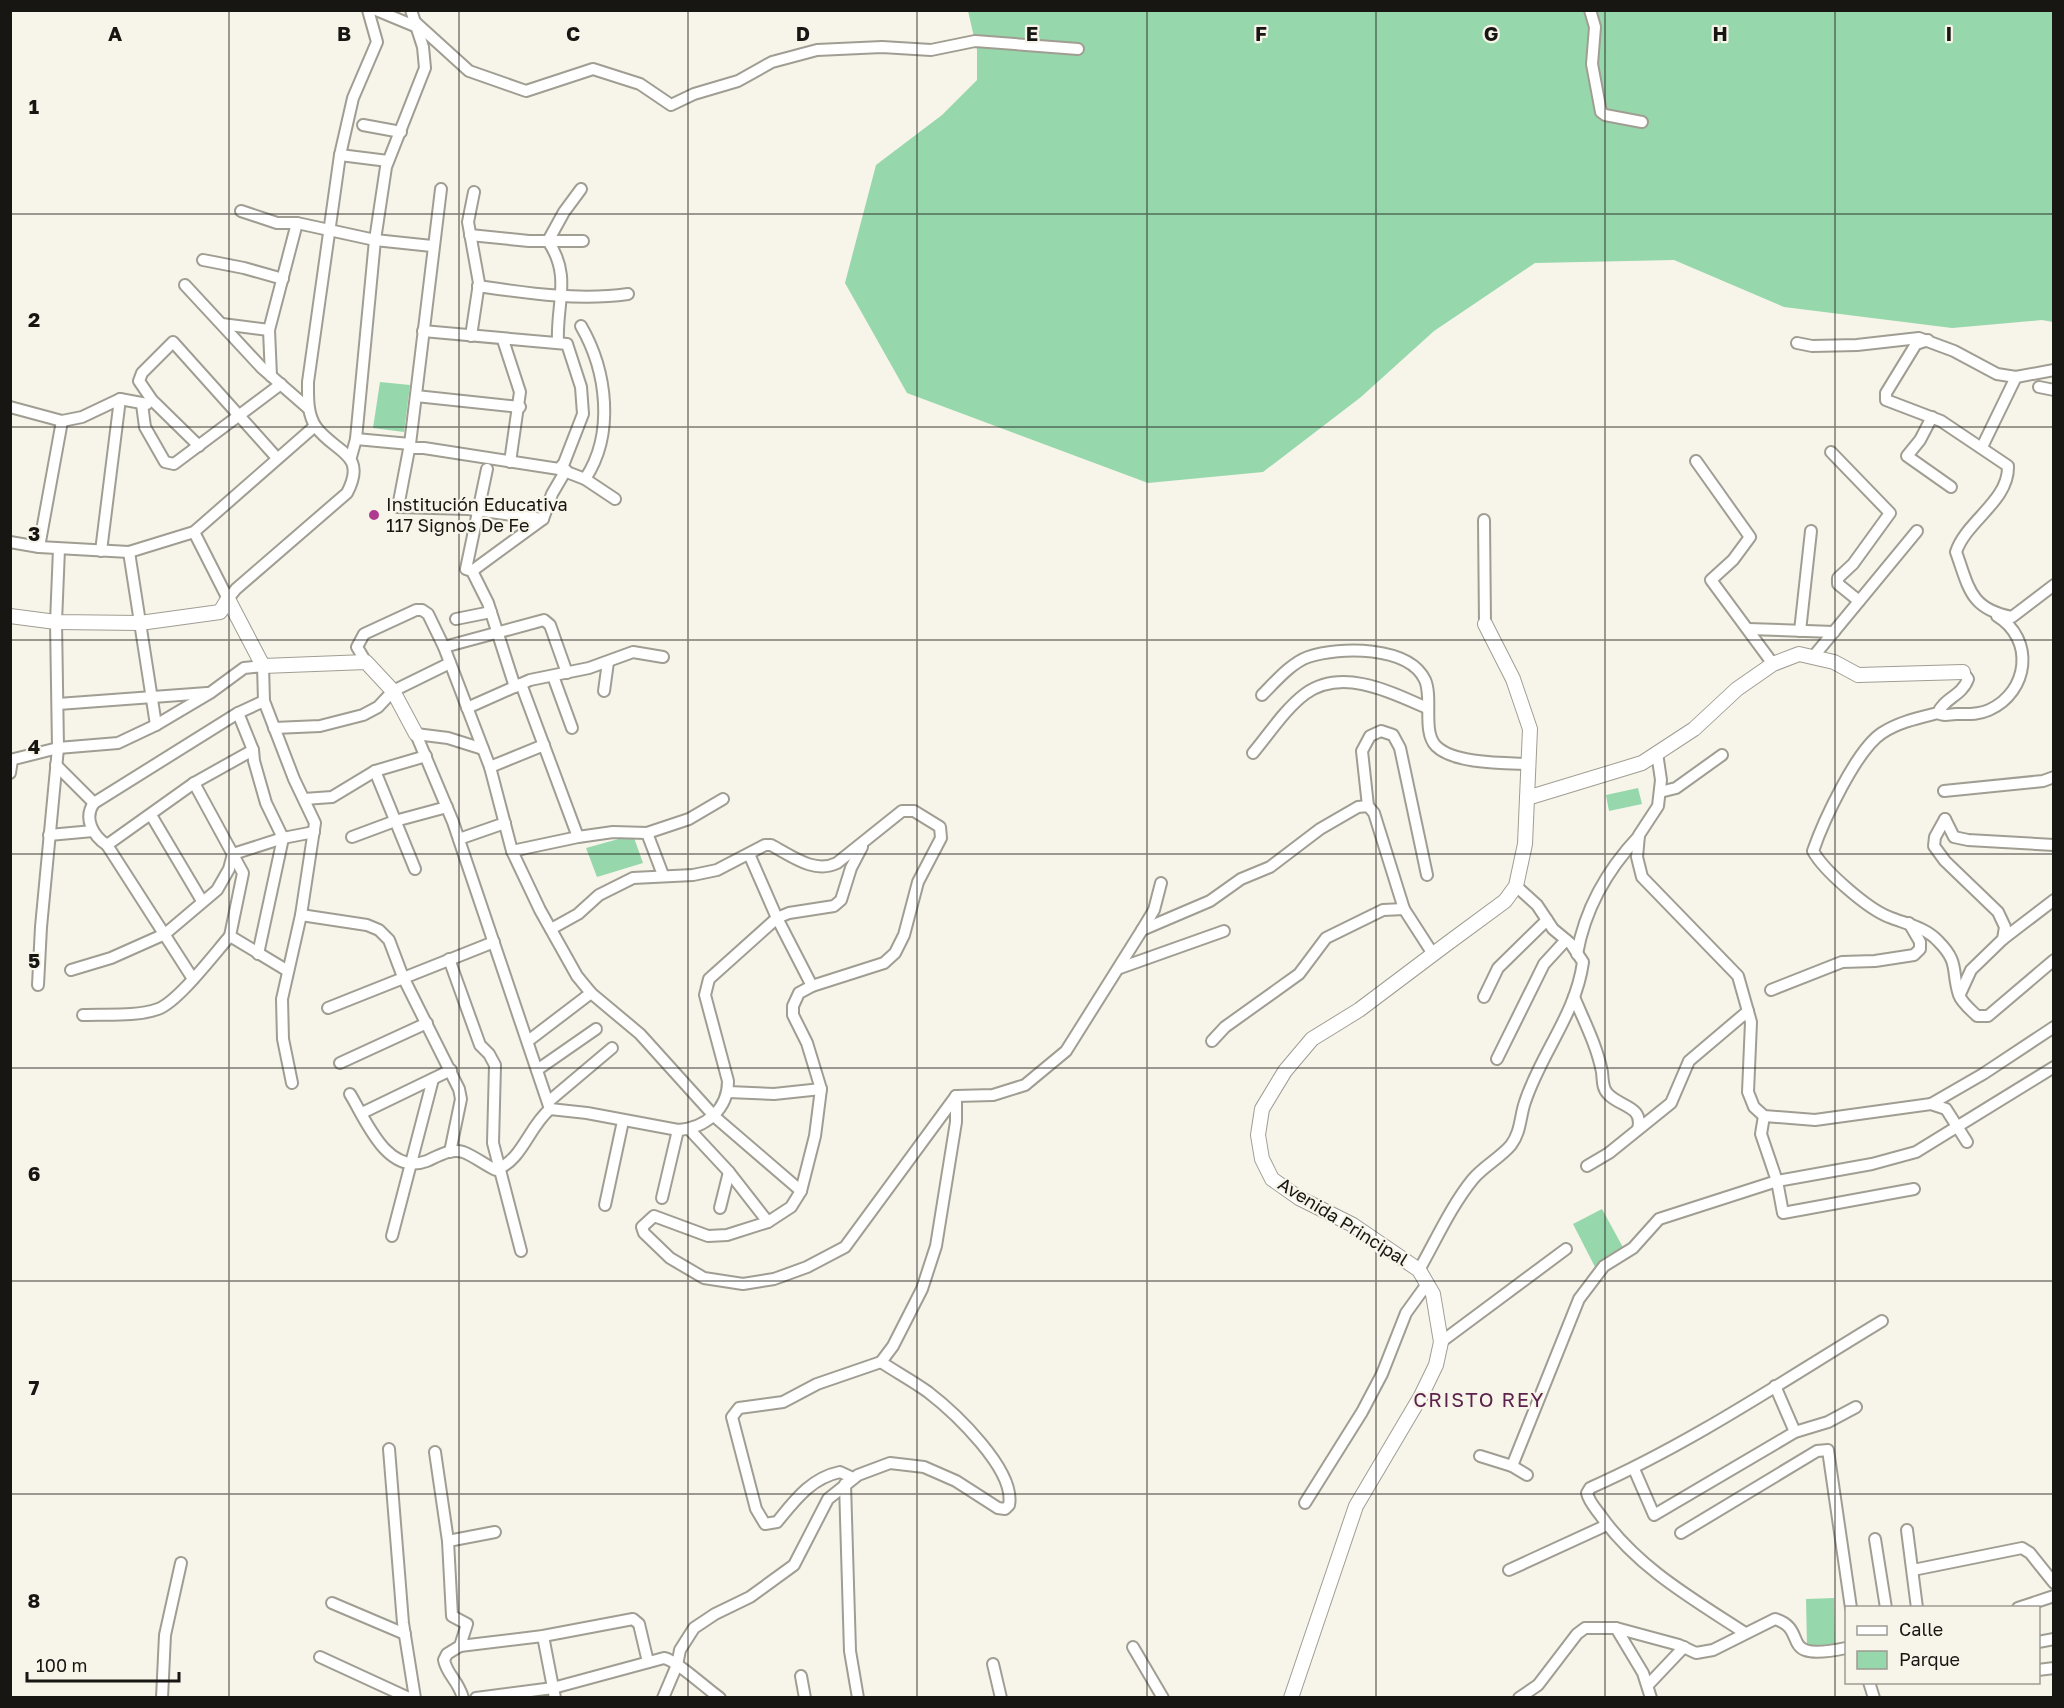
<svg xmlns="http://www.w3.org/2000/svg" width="2064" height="1708" font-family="'Golos Text',sans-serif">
  <rect width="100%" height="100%" fill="#f7f4e9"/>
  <g fill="#97d7ac">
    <polygon points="968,11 2053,11 2053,322 2042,320 1952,328 1784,307 1674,260 1535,263 1434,331 1361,397 1263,472 1148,483 907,393 845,283 876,165 942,115 977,80 977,50"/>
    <polygon points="380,382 410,385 404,432 373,428"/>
    <polygon points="1638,788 1642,804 1609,811 1606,795"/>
    <polygon points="633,835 643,863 597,877 586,848"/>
    <polygon points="1602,1209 1625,1251 1595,1267 1573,1224"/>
    <polygon points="1834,1598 1835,1646 1807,1647 1806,1599"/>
  </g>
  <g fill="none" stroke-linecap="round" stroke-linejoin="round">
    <g stroke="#a09d93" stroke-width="14">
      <g id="minor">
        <polyline points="376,10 417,27"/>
        <polyline points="1590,10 1595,27 1592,64 1601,112 1605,115 1642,122"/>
        <polyline points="415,22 469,71 526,91 593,69 640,84 671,105 694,94 738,81 772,62 817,50 882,47 931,50 975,41 1078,49"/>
        <polyline points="363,125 401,132"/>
        <polyline points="340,155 388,161"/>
        <polyline points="441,189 410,444 398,507 468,509 543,519 472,571"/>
        <polyline points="241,211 277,223 297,223 375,240 432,246"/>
        <polyline points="470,235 529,241 583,241"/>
        <polyline points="203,260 244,268 283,279"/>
        <polyline points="185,285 262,368 309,409"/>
        <path d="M 478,286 C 527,293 578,301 628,294"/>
        <polyline points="222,324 269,330"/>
        <path d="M 581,326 C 607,371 615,434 585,479"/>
        <polyline points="423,331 567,344 581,387 583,414 564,463 559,469 585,479 615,499"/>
        <polyline points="471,336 479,283 468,222 474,192"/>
        <polyline points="503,340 520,392 510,462"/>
        <path d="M 1928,340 L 1916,344 L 1886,393 L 1886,400 L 1941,421 L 2008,466 C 2009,501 1966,521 1956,552 C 1969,588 1970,609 2012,617 L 2054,585"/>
        <path d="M 558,342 C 556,304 572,276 548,241 L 564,212 L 581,189"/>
        <polyline points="1797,343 1812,346 1857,345 1919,338 1954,351 1997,374 2016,377 2054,370"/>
        <polyline points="271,376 269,330 297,223"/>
        <polyline points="2039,387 2054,390"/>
        <polyline points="416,396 520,407"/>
        <polyline points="142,404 145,427 165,462 174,464 281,384"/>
        <polyline points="10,407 62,421 82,417 120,399 147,404"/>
        <polyline points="1932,417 1920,440 1907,456 1951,487"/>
        <polyline points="356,439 410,444"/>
        <polyline points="199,446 152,400 139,381 142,373 173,342 277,458"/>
        <polyline points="1982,447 2016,377"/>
        <polyline points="409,448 424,448 559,469"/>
        <polyline points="1831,452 1890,513 1853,564 1838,578 1838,584 1859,601"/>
        <polyline points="351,457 356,439 375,240 386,167 425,68 423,47 411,10"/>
        <polyline points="1696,461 1750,537 1733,560 1711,580 1773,664"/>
        <polyline points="487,469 466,569 472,571 488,603 515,687"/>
        <polyline points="543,519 552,494 566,470"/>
        <polyline points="1484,520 1485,624"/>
        <path d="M 194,532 L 228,599 L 236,589 L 347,493 C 368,453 335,453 316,427 C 307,414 308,397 308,382 L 340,155 L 353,98 L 377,42 L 368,10"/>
        <polyline points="10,542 39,547 129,552 194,532 315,426"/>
        <polyline points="39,547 62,421"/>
        <polyline points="101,551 120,399"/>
        <polyline points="129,552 156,725"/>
        <polyline points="456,619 491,612"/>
        <polyline points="1748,629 1834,632"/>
        <polyline points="1800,631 1811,531"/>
        <polyline points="444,647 544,620 550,625 567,673"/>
        <polyline points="1813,657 1917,531"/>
        <polyline points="366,662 357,647 364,634 416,610 422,610 428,614 444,647 490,767 512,851 540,910 577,976 591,993 640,1034 715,1117 801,1191"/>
        <path d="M 1963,672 L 1968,679 C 1962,696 1944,698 1938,713 C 1918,718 1899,722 1882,733 C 1856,750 1823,822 1813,851 C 1824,871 1868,909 1889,917 C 1906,924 1925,927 1938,941 C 1960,963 1951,970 1959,995 C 1962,1003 1971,1010 1977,1016 L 1988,1016 L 2054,960"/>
        <polyline points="553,676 572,728"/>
        <polyline points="521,684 578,837"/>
        <polyline points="604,691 608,662"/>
        <path d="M 1262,695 C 1275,682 1291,663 1308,657 C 1340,646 1409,646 1425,680 C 1433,698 1422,732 1436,746 C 1454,764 1504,763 1529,764"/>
        <polyline points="58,704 207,693"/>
        <polyline points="467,708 530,680 589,668 633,652 663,657"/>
        <polyline points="238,713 253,750 254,761 266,803 283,838 258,954"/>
        <path d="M 1938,713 C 1944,717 1949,714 1956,714 C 1967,714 1978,715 1989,710 C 2029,692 2035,639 1997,616"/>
        <polyline points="274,728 320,726 363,715 378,707 393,691 450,663"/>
        <polyline points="416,734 453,822 550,1109"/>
        <polyline points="416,734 448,738 483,749"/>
        <path d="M 253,750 L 194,783 L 107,845 C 93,836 83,818 94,803 L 238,713 L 264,701"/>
        <path d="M 1253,753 C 1269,734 1285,709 1305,694 C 1342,667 1391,692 1427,708"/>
        <polyline points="1657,753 1661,780 1658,806 1639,835 1637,857 1642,877 1738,976 1751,1022 1748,1092 1754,1107 1764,1116 1815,1120 1931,1104 1946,1109 1967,1142"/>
        <polyline points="10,760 58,748 118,743 156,725 210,693 244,668 263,666 264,701 294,779 315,823 301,915 282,999 283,1039 292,1083"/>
        <polyline points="56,765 94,803"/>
        <polyline points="490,767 544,745"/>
        <polyline points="375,771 415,869"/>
        <polyline points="10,773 12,760"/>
        <polyline points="194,783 243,873 230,936"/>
        <polyline points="1944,791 2043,781 2054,777"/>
        <polyline points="1660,792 1676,788 1722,755"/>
        <polyline points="304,799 332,797 375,771 426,756"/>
        <polyline points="1368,806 1362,751 1370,736 1381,731 1393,735 1400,748 1427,875"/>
        <polyline points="151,815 202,901"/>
        <polyline points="1945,819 1935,837 1934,846 1945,861 1998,912 2005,927 2003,939 1971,970 1960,994"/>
        <polyline points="1945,819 1954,837 1968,840 2054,845"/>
        <polyline points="647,833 663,875"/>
        <polyline points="49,835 93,831"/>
        <polyline points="352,837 395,821 447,807"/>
        <polyline points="459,839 505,823"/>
        <polyline points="107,845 193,979"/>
        <polyline points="512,851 578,837 613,832 647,833 689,819 723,799"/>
        <polyline points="749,854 777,918 812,986"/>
        <polyline points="301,915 367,925 379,930 389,940 403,977 459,1089 461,1099 450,1152"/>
        <path d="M 551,929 L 578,914 L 599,895 L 633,878 L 693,875 L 717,870 L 765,845 L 771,845 C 792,856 814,874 837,863 L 902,811 L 914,811 L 940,827 L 941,838 L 918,882 L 904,935 L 895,953 L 884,963 L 812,986 L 799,993 L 793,1006 L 793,1015 L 807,1043 L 821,1089 L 815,1136 L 801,1191 L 791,1207 L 768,1222 L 727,1235 L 708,1236 L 654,1216 L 642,1227 L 644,1233 L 670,1258 L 704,1278 L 743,1284 L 774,1279 L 807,1267 L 845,1247 L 956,1096"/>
        <polyline points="1142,930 1210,901 1241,879 1270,867 1320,829 1358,807 1368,806 1374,813 1404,909 1433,954"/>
        <polyline points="2003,939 2054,900"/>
        <path d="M 1577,954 C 1585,908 1607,870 1639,836"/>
        <polyline points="449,959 480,1045 489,1054 495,1065 493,1143 521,1251"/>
        <polyline points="1120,968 1224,931"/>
        <polyline points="71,970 111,958 165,934 217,890 229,869 233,854 283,838 314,832"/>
        <polyline points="38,985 41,927 58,748 56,622 59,549"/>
        <polyline points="1771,990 1842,962 1875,961 1914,955 1920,949 1920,942 1909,923"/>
        <polyline points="1484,997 1498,968 1547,920"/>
        <path d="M 1574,997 C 1584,1021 1597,1046 1602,1072 C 1603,1080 1602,1088 1608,1094 C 1620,1107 1644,1106 1638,1129"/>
        <polyline points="328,1008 494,942"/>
        <path d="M 83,1015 C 107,1014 135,1017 158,1009 C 178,1002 215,953 230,936 L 288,971"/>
        <polyline points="528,1041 591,993"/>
        <polyline points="1212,1041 1225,1027 1299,974 1326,938 1383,910 1404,909"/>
        <polyline points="1497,1059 1544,964 1566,940"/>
        <polyline points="340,1063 427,1023"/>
        <polyline points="537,1070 596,1029"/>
        <polyline points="728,1092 774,1094 821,1089"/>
        <path d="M 350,1094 C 366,1120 387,1176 427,1161 C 438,1156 451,1148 463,1152 C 474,1156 485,1165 496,1170 C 523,1159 528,1128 550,1109 L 587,1113 L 678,1130 C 706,1128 728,1109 728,1081 L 705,995 L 709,979 L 777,918 L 789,913 L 834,906 L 841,900 L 851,868 L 862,847"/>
        <polyline points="956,1096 993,1095 1025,1085 1066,1051 1142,930 1154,910 1161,883"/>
        <polyline points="548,1102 612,1048"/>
        <polyline points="1931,1104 1983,1074 2054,1027"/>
        <polyline points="362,1113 451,1070"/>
        <polyline points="1764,1116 1761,1134 1777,1181 1783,1213 1914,1189"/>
        <polyline points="689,1129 729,1172 768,1222"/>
        <polyline points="1587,1166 1609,1153 1671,1103 1689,1061 1748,1011"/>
        <polyline points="662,1198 678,1130"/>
        <polyline points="605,1205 623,1121"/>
        <polyline points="720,1208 729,1172"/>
        <polyline points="392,1236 433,1079"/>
        <path d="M 1419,1270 C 1436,1240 1451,1206 1473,1179 C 1484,1166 1500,1158 1511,1145 C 1521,1132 1520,1116 1525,1102 C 1541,1053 1576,1014 1583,962 L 1571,944 L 1553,929 L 1537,905 L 1516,886"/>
        <polyline points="1441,1342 1566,1249"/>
        <polyline points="1775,1386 1795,1432"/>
        <polyline points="389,1449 403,1623 415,1698"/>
        <path d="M 435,1452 L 448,1541 L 452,1616 L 467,1624 L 460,1646 L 447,1654 L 444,1660 C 447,1675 458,1680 463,1698"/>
        <polyline points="1480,1456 1512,1466 1527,1475"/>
        <polyline points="1512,1466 1579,1299 1604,1266 1633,1248 1659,1219 1777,1181 1872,1164 1916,1152 2054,1067"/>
        <polyline points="1634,1469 1654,1515 1795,1432 1828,1422 1856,1407"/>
        <path d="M 853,1478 L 840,1472 C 811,1478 795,1500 777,1522 L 765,1524 L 756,1509 L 732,1417 L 739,1408 L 783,1402 L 817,1384 L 881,1362 L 893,1346 L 922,1289 L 936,1246 L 956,1122 L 956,1096"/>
        <polyline points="845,1484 850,1651 858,1698"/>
        <polyline points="1305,1503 1362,1412 1382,1374 1406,1313 1427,1284"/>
        <polyline points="1907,1530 1917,1608"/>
        <polyline points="1681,1533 1817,1451 1828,1450 1851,1608"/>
        <polyline points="1875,1539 1886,1608"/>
        <polyline points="448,1541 495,1532"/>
        <polyline points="1509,1570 1607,1525"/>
        <polyline points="1913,1570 2022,1548 2030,1553 2054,1583"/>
        <polyline points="332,1603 405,1634"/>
        <polyline points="2018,1608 2054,1596"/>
        <polyline points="1616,1628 1643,1673 1651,1698"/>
        <path d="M 1745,1633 C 1693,1599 1638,1568 1601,1516 C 1596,1509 1589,1502 1587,1493 L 1590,1488 C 1692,1443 1786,1379 1882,1321"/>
        <polyline points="543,1636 555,1698"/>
        <polyline points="2038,1642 2054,1639"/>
        <polyline points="460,1646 543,1636 633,1619 639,1624 648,1662"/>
        <polyline points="1133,1647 1163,1698"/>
        <polyline points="320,1657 409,1698"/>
        <polyline points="993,1664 1001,1698"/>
        <polyline points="2038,1670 2054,1668"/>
        <polyline points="801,1676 805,1698"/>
        <polyline points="1869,1682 1874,1698"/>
        <polyline points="1648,1685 1684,1647"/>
        <polyline points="162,1698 165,1635 181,1563"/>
        <path d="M 476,1698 L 553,1688 L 664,1658 C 676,1660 707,1689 720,1698"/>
        <path d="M 663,1698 L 677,1665 L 680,1650 L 694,1628 L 715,1614 L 750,1597 L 794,1565 L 828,1499 L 858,1475 L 890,1463 L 924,1467 L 956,1481 L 998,1508 L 1005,1509 L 1009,1505 C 1016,1470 954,1412 928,1392 C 913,1381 896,1372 881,1362"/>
        <path d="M 1519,1698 L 1538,1685 L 1577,1634 L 1585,1628 L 1616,1628 L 1679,1645 L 1696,1653 L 1713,1650 L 1775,1619 C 1811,1630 1775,1663 1846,1648"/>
      </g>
    </g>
    <g stroke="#a09d93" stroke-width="16">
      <g id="tertiary">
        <polyline points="228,599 263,666 366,662 393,691 416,734"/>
        <polyline points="10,616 56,622 140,623 220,612 228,599"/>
        <polyline points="1527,798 1642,763 1694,729 1737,689 1773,664 1799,654 1834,662 1858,675 1963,672"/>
        <polyline points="1291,1698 1356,1506 1421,1396 1436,1365 1441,1342 1433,1294 1419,1270 1353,1225 1299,1198 1272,1179 1262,1159 1258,1135 1262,1109 1285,1071 1312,1039 1359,1010 1444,946 1505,901 1516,886 1525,844 1530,729 1513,679 1485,624"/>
      </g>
    </g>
    <use href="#minor" stroke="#fff" stroke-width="10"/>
    <use href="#tertiary" stroke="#fff" stroke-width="14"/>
  </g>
  <path fill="none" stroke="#171612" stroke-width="1.5" stroke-opacity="0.55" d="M 229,10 L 229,1698M 459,10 L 459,1698M 688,10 L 688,1698M 917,10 L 917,1698M 1147,10 L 1147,1698M 1376,10 L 1376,1698M 1605,10 L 1605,1698M 1835,10 L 1835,1698M 10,214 L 2054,214M 10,427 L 2054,427M 10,640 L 2054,640M 10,854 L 2054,854M 10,1068 L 2054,1068M 10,1281 L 2054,1281M 10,1494 L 2054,1494"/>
  <circle fill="#b03a90" stroke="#f7f4e9" stroke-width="2" cx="374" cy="515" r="6"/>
  <g text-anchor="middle" stroke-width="4.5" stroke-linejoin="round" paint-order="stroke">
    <g font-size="18" fill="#171612" stroke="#f7f4e9" text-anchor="start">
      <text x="386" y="511">Institución Educativa<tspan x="386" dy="21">117 Signos De Fe</tspan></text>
    </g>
    <g font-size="18" fill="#171612" stroke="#f7f4e9">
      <text transform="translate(1343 1222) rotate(32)" y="6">Avenida Principal</text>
    </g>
    <g font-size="20" letter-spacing="1.5" fill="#5c224b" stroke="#f7f4e9">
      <text x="1479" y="1407">CRISTO REY</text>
    </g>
  </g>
  <g font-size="20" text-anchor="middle" font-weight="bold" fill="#171612" stroke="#f7f4e9" stroke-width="4.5" stroke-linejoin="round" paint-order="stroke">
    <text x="115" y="41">A</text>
    <text x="344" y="41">B</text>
    <text x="573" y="41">C</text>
    <text x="803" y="41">D</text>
    <text x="1032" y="41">E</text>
    <text x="1261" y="41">F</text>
    <text x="1491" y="41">G</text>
    <text x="1720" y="41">H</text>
    <text x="1949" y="41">I</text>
    <text x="34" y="114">1</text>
    <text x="34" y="327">2</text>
    <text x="34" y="541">3</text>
    <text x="34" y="754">4</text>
    <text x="34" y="968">5</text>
    <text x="34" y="1181">6</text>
    <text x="34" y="1395">7</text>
    <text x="34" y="1608">8</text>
  </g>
  <rect width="2064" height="1708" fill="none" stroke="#171612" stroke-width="24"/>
  <rect x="1845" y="1606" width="195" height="78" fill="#f7f4e9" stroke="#9d9b93" stroke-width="1.5"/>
  <rect x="1857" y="1626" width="30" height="9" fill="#ffffff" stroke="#9d9b93" stroke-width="1.5"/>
  <text x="1899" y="1636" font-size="18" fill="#171612">Calle</text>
  <rect x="1857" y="1651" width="30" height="18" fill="#97d7ac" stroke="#9d9b93" stroke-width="1.5"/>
  <text x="1899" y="1666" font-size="18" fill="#171612">Parque</text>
  <path d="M27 1672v9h152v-9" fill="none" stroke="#171612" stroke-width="3"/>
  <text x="36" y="1672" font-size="18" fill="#171612" stroke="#f7f4e9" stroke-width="4.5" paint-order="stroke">100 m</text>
</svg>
